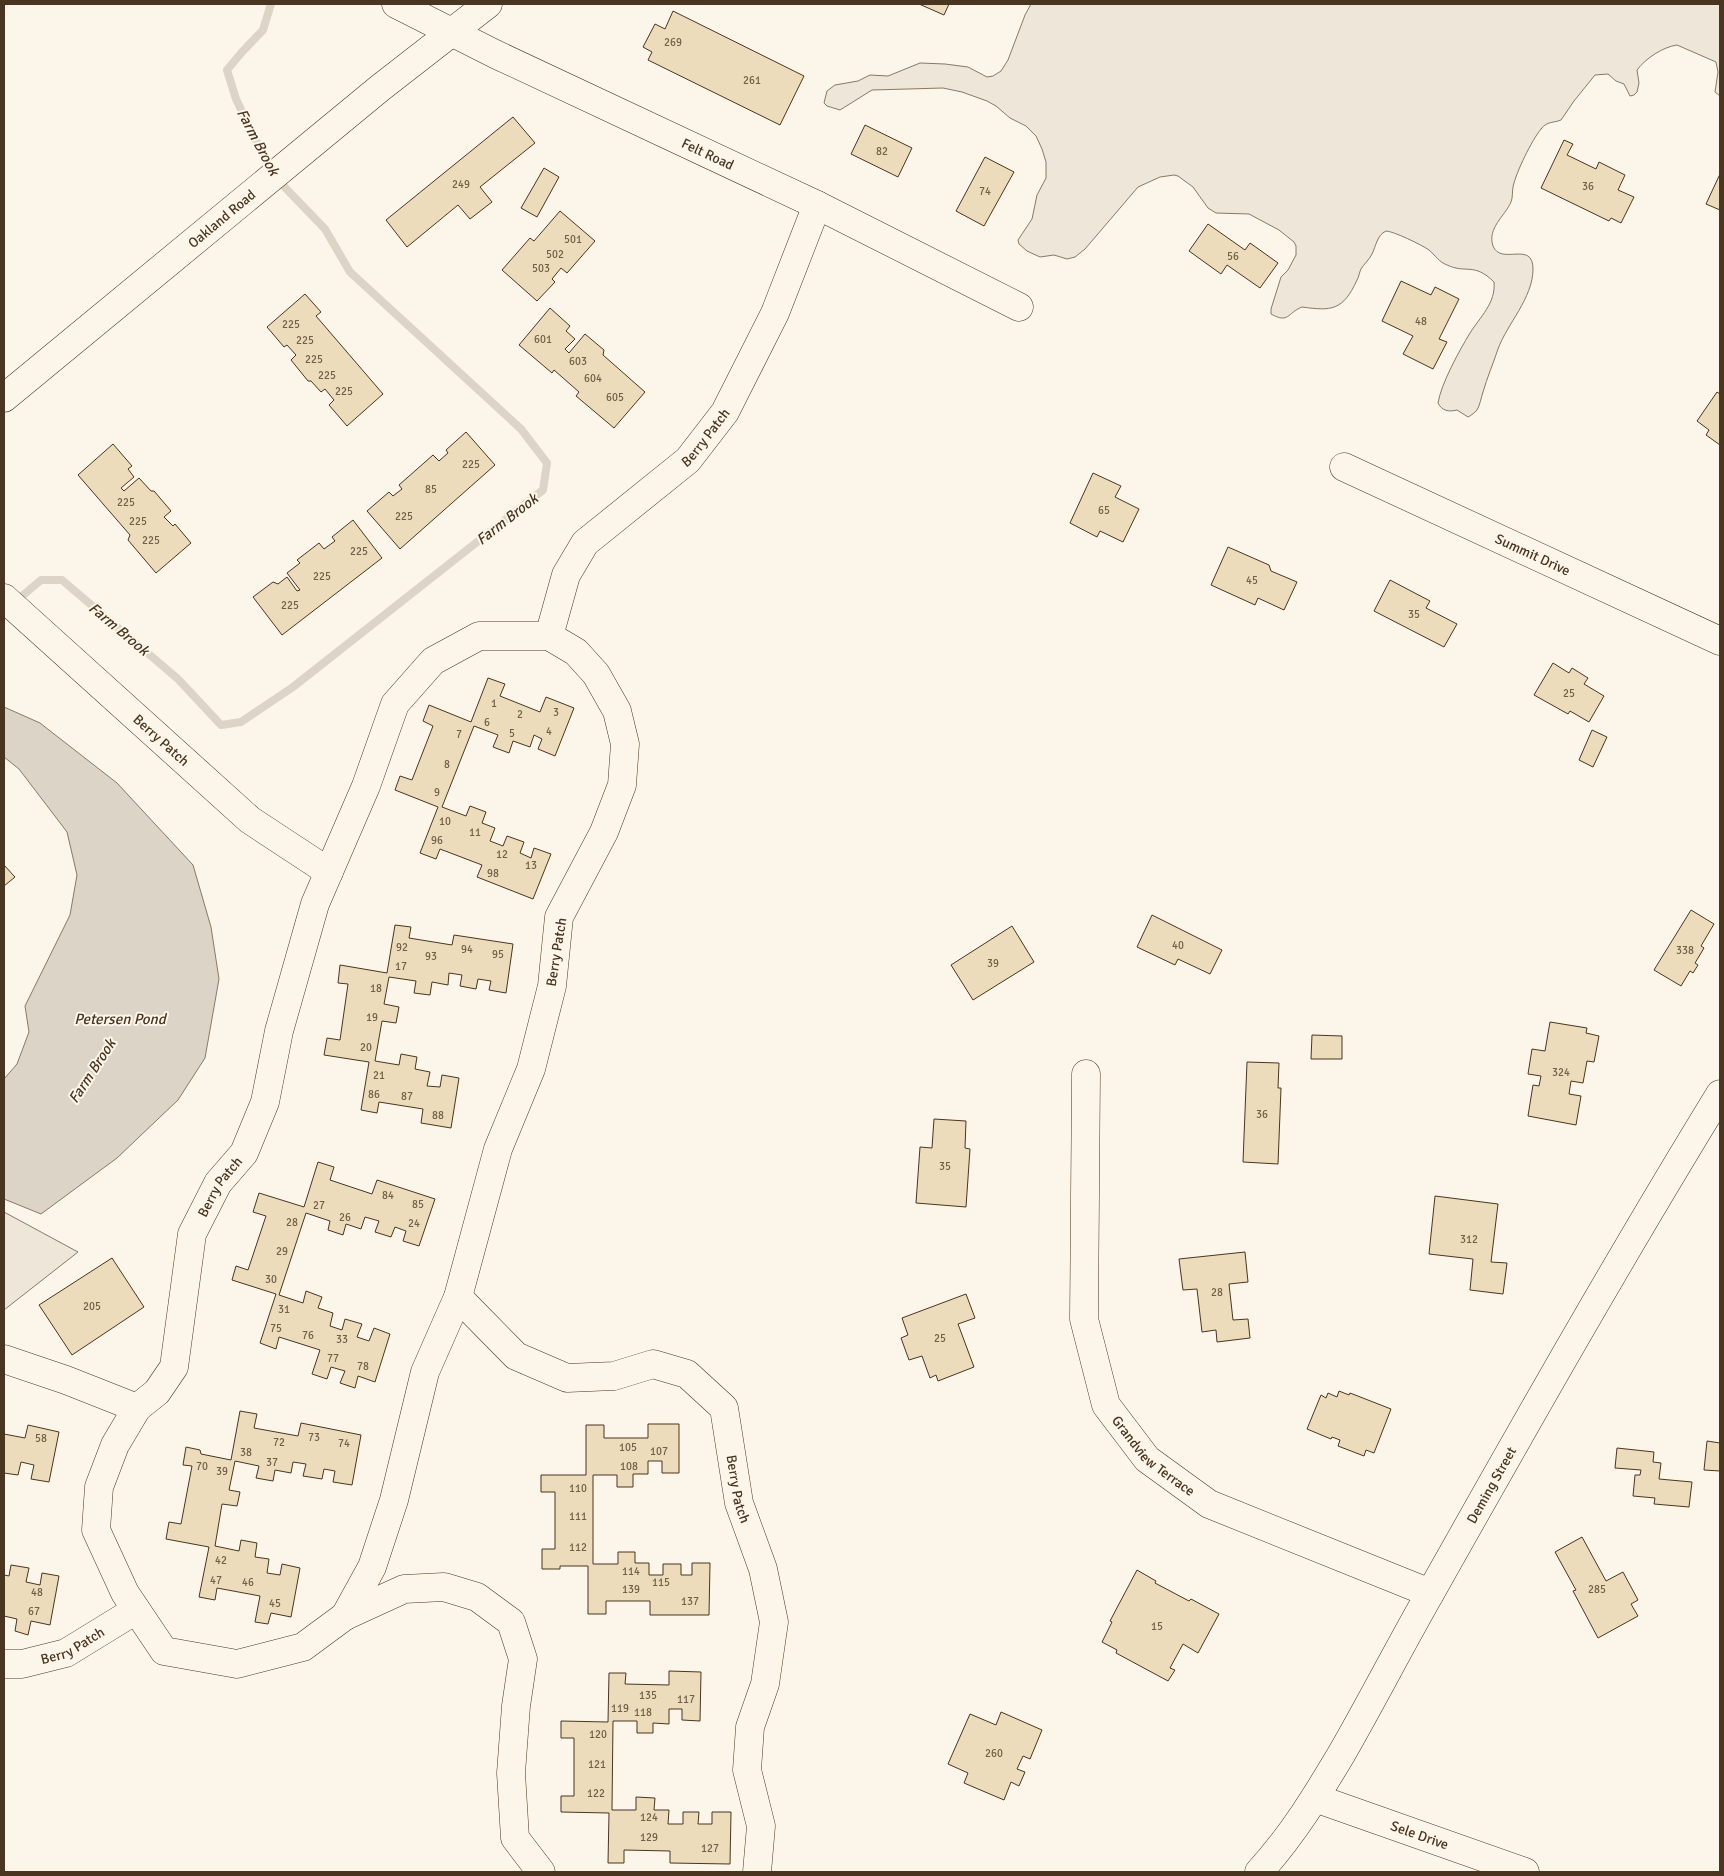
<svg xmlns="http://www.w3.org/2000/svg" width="1724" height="1876" font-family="Signika,sans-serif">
  <rect width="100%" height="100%" fill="#fbf6e9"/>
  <g fill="#ede6d9" stroke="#887966">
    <path d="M 1031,4 L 1720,4 L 1720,96 L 1715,92 L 1718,72 L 1716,62 L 1677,45 C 1663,47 1646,58 1637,70 L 1639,83 L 1637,92 L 1634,95 L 1630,96 L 1624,84 L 1616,81 L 1608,74 L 1595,75 L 1574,101 L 1561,120 C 1554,123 1547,121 1541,129 C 1532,140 1516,172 1513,187 C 1512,192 1513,197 1511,202 C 1505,216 1487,228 1493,246 C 1501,266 1533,240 1533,269 C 1533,298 1507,324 1498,349 C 1493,364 1487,378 1483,392 C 1481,398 1480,405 1477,410 C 1474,413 1472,415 1468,417 L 1457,410 C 1449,412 1442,411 1438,403 C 1441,384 1459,351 1470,333 C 1480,317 1496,303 1494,282 C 1474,262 1466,274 1447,265 C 1439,262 1435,255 1429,250 C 1422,245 1393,231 1386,231 C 1377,235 1376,246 1372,254 C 1369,260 1364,264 1361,269 C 1359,273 1359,277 1357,280 C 1343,311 1331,311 1302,307 C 1287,313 1289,324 1271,314 L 1271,309 L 1281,277 L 1288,270 L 1296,255 L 1296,246 L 1294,242 L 1279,230 L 1249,214 L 1216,213 L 1208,208 L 1193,187 L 1178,176 L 1174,175 L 1160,177 L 1138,187 L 1085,249 L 1075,257 L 1067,259 L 1054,255 L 1040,257 L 1027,251 L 1019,244 L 1018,240 L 1032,219 L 1037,195 L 1046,178 L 1046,162 L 1042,149 L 1036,136 L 1026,126 L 1010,118 L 996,106 L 987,101 L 962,92 L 943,88 L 872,90 L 840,110 L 827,106 L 824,103 L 827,91 L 835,85 L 858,81 L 870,75 L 888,76 L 920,63 L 945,64 L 968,67 L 987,77 L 993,76 L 1001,71 L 1008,60 L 1025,15 Z"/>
    <polygon points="4,1212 78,1252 4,1310"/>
  </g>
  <polygon fill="#dcd4c6" stroke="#887966" points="4,707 40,723 117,783 193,865 211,927 219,979 205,1058 178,1100 117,1158 41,1214 4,1199 4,1079 17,1064 29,1032 25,1006 70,915 77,875 67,832 19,769 4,757"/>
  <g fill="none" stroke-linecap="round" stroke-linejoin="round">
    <polyline stroke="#dcd4c6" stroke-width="8" points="15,602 41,580 62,580 178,679 221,725 241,722 293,687 543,490 547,463 521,429 350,272 325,229 272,174 236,99 227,70 242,52 263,30 271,4"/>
  </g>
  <g fill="#ecdcbc" stroke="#4a3520">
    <polygon points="919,4 949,4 944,15"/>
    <polygon points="673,11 804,76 780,125 648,60 652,52 643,47 655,24 665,29"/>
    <polygon points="513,117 535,143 480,187 492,202 470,219 458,205 407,247 386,220"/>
    <polygon points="865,125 912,148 898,177 851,154"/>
    <polygon points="1564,140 1573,144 1567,155 1596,169 1599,162 1625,175 1618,190 1634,197 1621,223 1611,218 1609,221 1541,188"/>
    <polygon points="985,157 1014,172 984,226 956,211"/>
    <polygon points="544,168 559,177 537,217 521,208"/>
    <polygon points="1720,174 1720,210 1706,204"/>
    <polygon points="560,211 595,241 567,273 561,268 552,279 555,282 537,301 502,270 530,238 534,241"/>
    <polygon points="1208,224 1245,250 1250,243 1278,263 1260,288 1227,265 1221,274 1189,251"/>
    <polygon points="1401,281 1431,295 1435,287 1459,299 1439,339 1447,342 1433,369 1403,354 1413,336 1382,321"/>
    <polygon points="305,294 321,312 316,316 383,394 347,426 329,405 334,400 325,389 321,392 311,381 308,381 291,360 296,355 287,345 284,347 267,327"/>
    <polygon points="550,308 570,326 566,331 575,339 565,349 569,353 585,334 604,350 603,355 645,392 614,428 576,396 579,392 554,370 552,373 519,345"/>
    <polygon points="1717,392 1720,394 1720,445 1706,435 1709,430 1697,421"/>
    <polygon points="466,432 495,465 400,549 367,511 389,492 393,496 402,489 399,485 433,455 439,461 448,453 446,450"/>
    <polygon points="113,444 132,466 128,469 134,477 121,488 124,491 139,478 151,491 154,491 171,511 164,517 173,526 175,524 191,543 156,573 128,540 130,535 78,475"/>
    <polygon points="1093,473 1121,486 1115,497 1139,509 1123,542 1100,531 1097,537 1070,523"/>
    <polygon points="353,520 382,558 282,635 253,597 273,582 278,584 287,577 297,591 300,590 287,573 300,563 297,560 319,543 324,549 335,541 332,537"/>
    <polygon points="1228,547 1269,565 1271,571 1297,582 1284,610 1258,598 1255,605 1211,585"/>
    <polygon points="1390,580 1430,601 1426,608 1457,624 1444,647 1374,611"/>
    <polygon points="1553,663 1569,673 1572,668 1588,678 1584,684 1604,696 1589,722 1570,711 1568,714 1534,695"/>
    <polygon points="488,678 505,684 500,696 540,712 546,697 574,708 555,756 538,749 542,739 534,735 530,747 513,741 509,753 493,747 498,735 474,726 442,807 466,816 470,806 486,812 482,823 495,828 490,841 503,846 507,836 524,842 520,853 531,858 534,848 551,854 533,899 477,877 482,865 440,849 436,859 420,853 438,807 395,790 400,776 412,780 433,726 423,721 429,705 471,722"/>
    <polygon points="1592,730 1607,737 1593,767 1579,760"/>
    <polygon points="4,865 15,877 4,886"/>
    <polygon points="1691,910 1714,924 1701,946 1704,948 1695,963 1698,965 1693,973 1690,971 1681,986 1654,970"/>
    <polygon points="1152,915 1222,950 1210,974 1178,959 1175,965 1137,947"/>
    <polygon points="395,925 411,927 409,938 452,945 454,935 513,944 506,993 489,990 491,981 478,979 476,989 460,986 462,975 449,973 448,985 432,982 430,995 414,993 416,981 389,977 384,1004 399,1007 396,1023 382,1021 375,1061 399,1065 401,1054 417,1057 415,1069 430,1072 427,1086 440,1087 442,1075 459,1078 451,1128 421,1123 423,1109 379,1102 377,1113 361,1110 369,1062 324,1055 327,1038 340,1040 348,984 338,983 340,965 387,973"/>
    <polygon points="1012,926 1034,962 973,1000 951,965"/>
    <polygon points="1550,1022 1587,1028 1586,1033 1599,1036 1594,1062 1587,1061 1583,1083 1571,1081 1569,1094 1581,1096 1576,1125 1528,1116 1533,1085 1539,1086 1541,1076 1528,1074 1532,1049 1545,1051"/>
    <polygon points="1312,1035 1342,1036 1342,1059 1311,1059"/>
    <polygon points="1247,1062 1279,1063 1278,1088 1281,1088 1278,1164 1243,1162"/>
    <polygon points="934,1119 966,1121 965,1148 970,1149 966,1207 916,1203 920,1147 932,1148"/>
    <polygon points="318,1162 334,1167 330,1180 372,1194 377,1180 435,1199 419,1246 403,1241 406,1231 395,1227 391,1237 375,1232 379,1221 365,1217 361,1229 346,1224 343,1235 328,1230 330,1221 306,1213 279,1295 303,1303 306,1291 322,1297 318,1308 333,1313 330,1326 342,1330 345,1319 362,1324 357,1337 369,1341 374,1328 390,1334 375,1382 358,1376 355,1388 340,1383 345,1371 331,1367 327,1379 312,1374 320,1350 279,1337 276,1349 260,1343 276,1294 232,1280 236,1266 248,1270 266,1216 253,1212 259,1193 304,1207"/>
    <polygon points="1435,1196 1498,1204 1491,1262 1507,1263 1503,1294 1470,1290 1473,1259 1429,1254"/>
    <polygon points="1245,1252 1248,1282 1229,1284 1233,1320 1248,1319 1250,1338 1217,1342 1216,1330 1202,1332 1197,1289 1183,1290 1179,1259"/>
    <polygon points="112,1258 144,1307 72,1355 39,1305"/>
    <polygon points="966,1294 975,1318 958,1324 974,1367 938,1381 936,1375 930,1378 922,1356 909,1360 901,1338 908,1335 902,1318"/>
    <polygon points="1339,1391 1349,1395 1350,1393 1391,1409 1374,1453 1366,1450 1364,1456 1338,1446 1340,1440 1332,1437 1331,1439 1307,1429 1321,1395 1326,1398 1328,1393 1337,1397"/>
    <polygon points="240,1411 257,1414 254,1428 298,1436 301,1423 361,1435 352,1485 333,1482 335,1471 324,1469 322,1479 303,1476 306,1464 293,1462 291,1473 275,1470 273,1481 256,1478 259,1466 235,1461 229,1490 240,1492 237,1506 222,1504 215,1546 239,1551 241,1540 257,1543 255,1557 269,1559 267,1573 280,1575 282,1564 300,1568 291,1617 271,1613 268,1624 255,1622 260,1596 217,1588 215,1600 199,1597 209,1547 166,1539 169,1522 181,1524 192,1466 183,1465 186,1447 200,1450 201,1454 231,1460"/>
    <polygon points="648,1424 679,1424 679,1473 662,1473 662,1461 648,1461 648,1474 633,1474 633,1487 617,1487 617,1475 593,1475 593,1564 618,1564 618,1552 635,1552 635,1563 649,1563 649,1575 663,1575 663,1564 681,1564 681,1575 692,1575 692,1563 710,1563 709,1615 650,1615 650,1601 606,1601 606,1614 588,1614 588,1566 560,1566 560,1569 542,1569 542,1549 555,1549 555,1492 541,1492 541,1475 586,1475 586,1425 604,1425 604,1438 648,1438"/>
    <polygon points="28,1425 59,1432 49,1482 31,1479 34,1465 21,1462 18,1475 4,1473 4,1434 25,1438"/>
    <polygon points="1707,1441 1720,1443 1720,1471 1704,1470"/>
    <polygon points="1617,1448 1654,1452 1653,1462 1661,1463 1659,1479 1692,1482 1689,1507 1654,1504 1655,1498 1633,1496 1635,1475 1640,1475 1641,1470 1615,1468"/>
    <polygon points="1582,1537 1606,1581 1623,1572 1638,1600 1631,1604 1638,1616 1598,1638 1573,1591 1576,1590 1555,1552"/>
    <polygon points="11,1565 29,1568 26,1582 40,1585 42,1573 59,1576 50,1625 31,1621 28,1635 15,1631 17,1619 4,1616 4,1575 9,1576"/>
    <polygon points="1137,1570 1156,1581 1155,1583 1189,1601 1191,1599 1219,1614 1198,1653 1183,1644 1170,1668 1175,1670 1168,1681 1116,1653 1117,1650 1102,1642 1112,1622 1110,1621"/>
    <polygon points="669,1671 701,1672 700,1721 682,1720 682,1709 669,1709 669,1724 653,1723 653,1733 637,1733 637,1721 613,1721 612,1810 636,1810 636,1797 655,1798 654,1810 669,1810 668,1824 683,1824 683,1812 699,1812 698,1824 712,1824 712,1812 731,1812 730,1864 670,1863 670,1851 624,1850 624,1863 608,1863 609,1813 561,1812 561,1796 574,1796 574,1738 561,1738 561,1721 608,1722 609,1673 626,1673 625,1684 669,1685"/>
    <polygon points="1001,1712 1042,1730 1030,1759 1023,1756 1017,1769 1025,1772 1019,1786 1011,1782 1004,1800 964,1783 968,1773 948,1764 970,1714 996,1725"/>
  </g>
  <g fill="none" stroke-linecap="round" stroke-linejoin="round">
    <g stroke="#4a3520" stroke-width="29">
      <g id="minor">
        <path id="s1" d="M 396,4 L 495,54 L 817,205 L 1019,307"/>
        <path id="s2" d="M 1344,467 L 1720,641"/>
        <path id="s3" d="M 4,598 L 250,820 L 329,872"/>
        <path id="s4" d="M 549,636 L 576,652 L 596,674 L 617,711 L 625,744 L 622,785 L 604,832 L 559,917 L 552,986 L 531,1069 L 498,1149 L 458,1297 L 425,1372 L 394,1500 L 372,1567 L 345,1616 L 303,1647 L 237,1664 L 164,1651 L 125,1593 L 96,1530 L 99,1487 L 115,1445 L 137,1408 L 157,1392 L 174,1367 L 192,1234 L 218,1183 L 244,1153 L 265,1102 L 279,1031 L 315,904 L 366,786 L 395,704 L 433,661 L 479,636 L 549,636 L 566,575 L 585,543 L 688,460 L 725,412 L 775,313 L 817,205"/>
        <path id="s5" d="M 1086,1074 L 1084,1319 L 1106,1405 L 1147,1459 L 1209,1504 L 1430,1593"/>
        <path id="s6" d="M 458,1297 L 516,1356 L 567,1378 L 614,1376 L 653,1364 L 687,1374 L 724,1408 L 739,1503 L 763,1569 L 774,1622 L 765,1684 L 750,1727 L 747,1770 L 761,1826 L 757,1872"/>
        <polyline points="4,1359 66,1380 137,1408"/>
        <polyline points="345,1616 404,1589 444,1587 477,1597 511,1622 523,1659 516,1706 511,1773 515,1838 541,1872"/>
        <path id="s7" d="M 4,1664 L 22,1664 L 66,1653 L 136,1610"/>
        <path id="s8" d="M 1315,1798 L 1525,1872"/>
        <path id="s9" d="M 1259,1872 C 1292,1836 1317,1795 1342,1753 C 1373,1699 1401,1644 1432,1590 C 1526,1423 1620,1257 1720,1094"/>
      </g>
    </g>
    <g stroke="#4a3520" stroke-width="29">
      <g id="major">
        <path id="s10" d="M 4,398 L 380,88 L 488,4"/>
      </g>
    </g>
    <use href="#minor" stroke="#fbf6e9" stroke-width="28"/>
    <use href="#major" stroke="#fbf6e9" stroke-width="28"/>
  </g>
  <g text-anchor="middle" stroke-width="4" stroke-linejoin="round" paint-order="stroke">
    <g font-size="11" fill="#725f47">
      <text x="673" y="46">269</text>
      <text x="752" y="84">261</text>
      <text x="882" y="155">82</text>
      <text x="461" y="188">249</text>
      <text x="1588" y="190">36</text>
      <text x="985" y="195">74</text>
      <text x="573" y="243">501</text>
      <text x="555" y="258">502</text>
      <text x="1233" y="260">56</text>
      <text x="541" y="272">503</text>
      <text x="1421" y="325">48</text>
      <text x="291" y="328">225</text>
      <text x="543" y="343">601</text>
      <text x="305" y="344">225</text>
      <text x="314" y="363">225</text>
      <text x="578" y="365">603</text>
      <text x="327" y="379">225</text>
      <text x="593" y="382">604</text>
      <text x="344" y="395">225</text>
      <text x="615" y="401">605</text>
      <text x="471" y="468">225</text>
      <text x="431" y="493">85</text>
      <text x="126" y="506">225</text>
      <text x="1104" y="514">65</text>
      <text x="404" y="520">225</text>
      <text x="138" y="525">225</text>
      <text x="151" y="544">225</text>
      <text x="359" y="555">225</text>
      <text x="322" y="580">225</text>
      <text x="1252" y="584">45</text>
      <text x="290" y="609">225</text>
      <text x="1414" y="618">35</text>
      <text x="1569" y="697">25</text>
      <text x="494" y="707">1</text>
      <text x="556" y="716">3</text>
      <text x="520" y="718">2</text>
      <text x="487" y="726">6</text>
      <text x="549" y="735">4</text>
      <text x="512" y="737">5</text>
      <text x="459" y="738">7</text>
      <text x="447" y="768">8</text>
      <text x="437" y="796">9</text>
      <text x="445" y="825">10</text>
      <text x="475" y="836">11</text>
      <text x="437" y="844">96</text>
      <text x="502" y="858">12</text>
      <text x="531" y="869">13</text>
      <text x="493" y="877">98</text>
      <text x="1178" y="949">40</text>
      <text x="402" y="951">92</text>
      <text x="467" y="953">94</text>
      <text x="1685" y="954">338</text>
      <text x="498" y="958">95</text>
      <text x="431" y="960">93</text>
      <text x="993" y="967">39</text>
      <text x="401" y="970">17</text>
      <text x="376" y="992">18</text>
      <text x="372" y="1021">19</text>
      <text x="366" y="1051">20</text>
      <text x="1561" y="1076">324</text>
      <text x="379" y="1079">21</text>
      <text x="374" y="1098">86</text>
      <text x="407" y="1100">87</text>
      <text x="1262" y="1118">36</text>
      <text x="438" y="1119">88</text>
      <text x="945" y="1170">35</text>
      <text x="388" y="1199">84</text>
      <text x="418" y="1208">85</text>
      <text x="319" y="1209">27</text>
      <text x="345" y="1221">26</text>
      <text x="292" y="1226">28</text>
      <text x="414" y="1227">24</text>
      <text x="1469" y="1243">312</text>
      <text x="282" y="1255">29</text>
      <text x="271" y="1283">30</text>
      <text x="1217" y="1296">28</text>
      <text x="92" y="1310">205</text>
      <text x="284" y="1313">31</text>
      <text x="276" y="1332">75</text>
      <text x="308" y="1339">76</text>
      <text x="940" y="1342">25</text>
      <text x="342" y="1343">33</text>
      <text x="333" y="1362">77</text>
      <text x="363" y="1370">78</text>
      <text x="314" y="1441">73</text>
      <text x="41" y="1442">58</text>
      <text x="279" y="1446">72</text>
      <text x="344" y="1447">74</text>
      <text x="628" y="1451">105</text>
      <text x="659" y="1455">107</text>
      <text x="246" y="1456">38</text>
      <text x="272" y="1466">37</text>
      <text x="202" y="1470">70</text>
      <text x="629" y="1470">108</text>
      <text x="222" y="1475">39</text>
      <text x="578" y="1492">110</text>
      <text x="578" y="1520">111</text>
      <text x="578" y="1551">112</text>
      <text x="221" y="1564">42</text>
      <text x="631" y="1575">114</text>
      <text x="216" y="1584">47</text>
      <text x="248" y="1586">46</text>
      <text x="661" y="1586">115</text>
      <text x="631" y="1593">139</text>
      <text x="1597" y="1593">285</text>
      <text x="37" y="1596">48</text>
      <text x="690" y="1605">137</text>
      <text x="275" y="1607">45</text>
      <text x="34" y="1615">67</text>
      <text x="1157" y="1630">15</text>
      <text x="648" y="1699">135</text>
      <text x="686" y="1703">117</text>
      <text x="620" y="1712">119</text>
      <text x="643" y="1716">118</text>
      <text x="598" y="1738">120</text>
      <text x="994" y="1757">260</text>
      <text x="597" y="1768">121</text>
      <text x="596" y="1797">122</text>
      <text x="649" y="1821">124</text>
      <text x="649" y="1841">129</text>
      <text x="710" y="1852">127</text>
    </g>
    <g font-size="14" fill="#4a3520" stroke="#fbf6e9">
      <text dy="5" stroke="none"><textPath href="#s1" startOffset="346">Felt Road</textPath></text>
      <text dy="5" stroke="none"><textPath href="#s10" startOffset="282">Oakland Road</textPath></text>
      <text dy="5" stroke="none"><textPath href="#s4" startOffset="2728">Berry Patch</textPath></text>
      <text dy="5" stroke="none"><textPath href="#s2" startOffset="208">Summit Drive</textPath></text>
      <text dy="5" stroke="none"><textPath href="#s3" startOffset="212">Berry Patch</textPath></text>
      <text transform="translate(556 952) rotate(-81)" y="5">Berry Patch</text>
      <text dy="5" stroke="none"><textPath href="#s4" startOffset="1770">Berry Patch</textPath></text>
      <text dy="5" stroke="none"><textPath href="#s5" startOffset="404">Grandview Terrace</textPath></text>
      <text dy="5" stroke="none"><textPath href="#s9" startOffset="452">Deming Street</textPath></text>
      <text dy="5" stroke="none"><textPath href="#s6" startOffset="394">Berry Patch</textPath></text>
      <text dy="5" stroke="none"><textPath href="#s7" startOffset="72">Berry Patch</textPath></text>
      <text dy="5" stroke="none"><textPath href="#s8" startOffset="111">Sele Drive</textPath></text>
    </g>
    <g font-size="15" font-style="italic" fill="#4a3520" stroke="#fbf6e9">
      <text transform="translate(258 142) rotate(62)" y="5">Farm Brook</text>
      <text transform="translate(507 519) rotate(-38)" y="5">Farm Brook</text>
      <text transform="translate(119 629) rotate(40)" y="5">Farm Brook</text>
      <text x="120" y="1024">Petersen Pond</text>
      <text transform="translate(92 1071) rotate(-57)" y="5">Farm Brook</text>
    </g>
  </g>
  <rect width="1724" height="1876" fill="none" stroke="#4a3520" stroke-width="10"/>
</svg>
